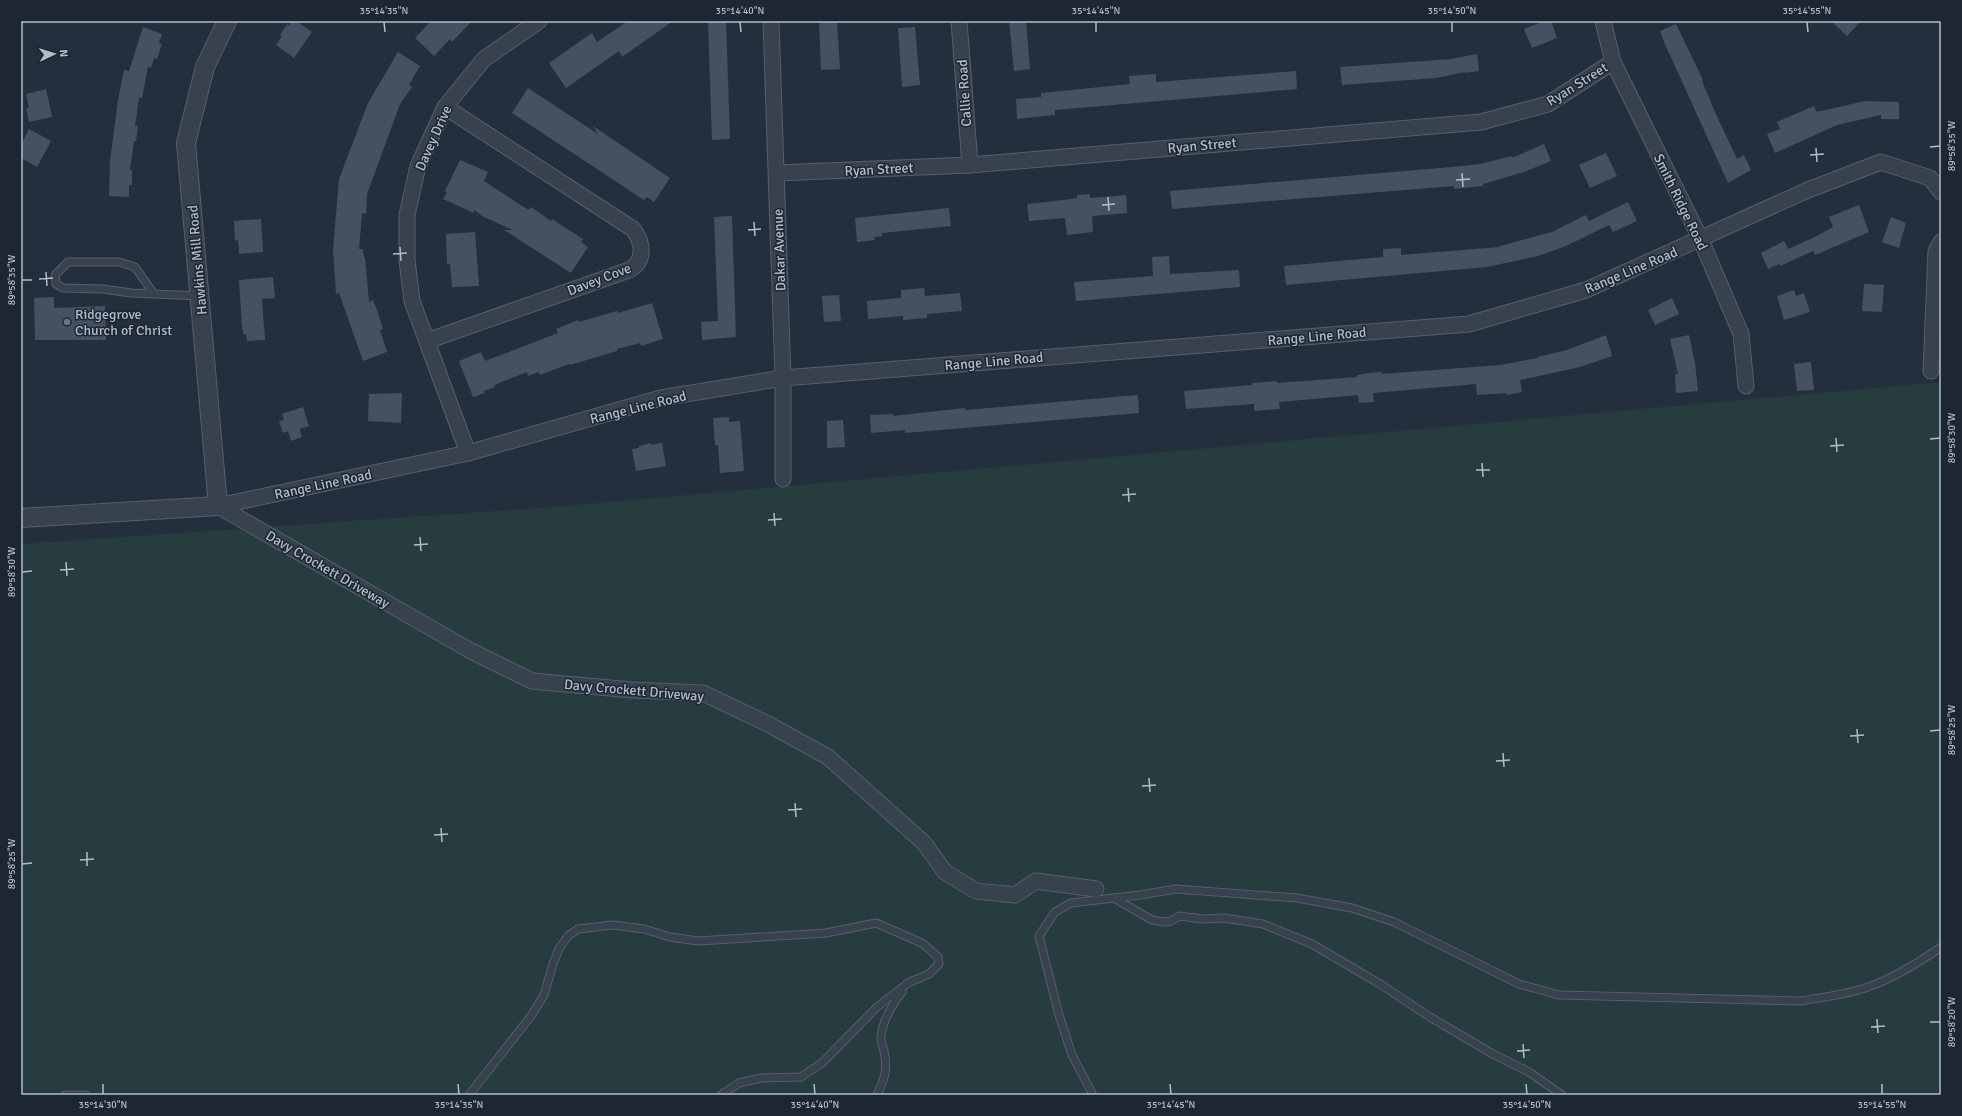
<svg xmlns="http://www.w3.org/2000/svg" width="1962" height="1116" font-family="Signika,sans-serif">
  <rect width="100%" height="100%" fill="#242f3e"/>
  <polygon fill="#263c3f" points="1941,382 1941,1095 21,1095 21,544 566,506"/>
  <g fill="#455162">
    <polygon points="292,21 296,21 312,32 294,58 276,45 282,36 280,35 287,24 289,26"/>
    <polygon points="431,21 472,21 452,42 450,39 434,56 415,38"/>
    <polygon points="628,21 673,21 622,57 619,51 566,88 549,63 592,33 597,42"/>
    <polygon points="708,21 726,21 730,139 712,140"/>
    <polygon points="819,21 837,21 840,69 821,70"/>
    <polygon points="1009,21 1026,21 1030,69 1014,71"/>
    <polygon points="1544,21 1551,21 1557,38 1532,48 1524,29"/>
    <polygon points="1831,21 1861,21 1847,36"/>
    <polygon points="1676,24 1703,80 1702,81 1715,112 1737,159 1744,155 1751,170 1728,183 1664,42 1660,31"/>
    <polygon points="143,27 162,34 159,43 162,44 157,59 154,58 151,68 148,67 142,98 139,98 135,126 138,126 136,141 134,141 130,170 132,170 132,185 129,185 129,197 109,196 110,161 118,100 124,70 129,71"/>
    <polygon points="915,27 920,85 902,87 898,28"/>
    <polygon points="398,52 420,66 409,85 412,87 400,104 367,194 366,214 362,213 359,249 363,249 364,257 365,257 369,302 373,300 377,310 383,329 380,330 387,352 363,361 339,293 336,294 333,250 339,179 368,103"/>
    <polygon points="1477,54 1479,71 1465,73 1465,72 1436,78 1342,85 1340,67 1451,59"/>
    <polygon points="1296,71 1297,89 1055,110 1055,115 1017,119 1016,99 1041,97 1041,93 1130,84 1129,76 1156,74 1156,82"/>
    <polygon points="528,88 598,134 593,126 670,178 654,202 647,197 644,200 512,113"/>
    <polygon points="46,89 52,117 29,122 26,108 29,108 26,94"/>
    <polygon points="1865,101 1899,102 1899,119 1881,119 1881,115 1837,125 1775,153 1767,134 1780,129 1777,122 1814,106 1817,112"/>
    <polygon points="29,129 51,141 37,167 21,158 21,145"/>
    <polygon points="1544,144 1551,161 1524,172 1483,184 1483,186 1454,189 1454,186 1172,209 1170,191 1452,167 1481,164 1511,156 1512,158"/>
    <polygon points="1606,153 1617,176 1590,188 1579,165"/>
    <polygon points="460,160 488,172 484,181 522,206 529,210 531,207 551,221 552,219 583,239 581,242 588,247 571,273 504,230 513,230 484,217 474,210 474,213 443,199 447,192 445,191"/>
    <polygon points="1090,194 1090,198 1126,195 1127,213 1092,216 1093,232 1067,235 1065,218 1029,221 1027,204 1064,200 1077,198 1077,195"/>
    <polygon points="1628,202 1637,221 1613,232 1609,225 1566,246 1538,256 1487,267 1286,285 1284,266 1383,257 1383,249 1401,248 1401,255 1500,247 1500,246 1552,232 1586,215 1589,221"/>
    <polygon points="1859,205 1869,232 1815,255 1813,251 1780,266 1779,264 1768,269 1761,253 1784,241 1788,249 1815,237 1833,227 1829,217"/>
    <polygon points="949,208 951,226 882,233 882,236 874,237 875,240 857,242 855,218"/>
    <polygon points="732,216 736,337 702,340 701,322 718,321 714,217"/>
    <polygon points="1891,217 1906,223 1899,248 1882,242"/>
    <polygon points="261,219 263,252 239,254 238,240 235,241 234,221"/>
    <polygon points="475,232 479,286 452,287 450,264 447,264 446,234"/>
    <polygon points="1169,256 1170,274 1239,270 1240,287 1076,301 1074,282 1153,276 1152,257"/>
    <polygon points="273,277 275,298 262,299 265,340 247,341 246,334 243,334 242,325 239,280"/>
    <polygon points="1864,284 1884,285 1882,312 1862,311"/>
    <polygon points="924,288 925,296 960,293 962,311 927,314 927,318 903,320 903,316 868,319 867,301 901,298 901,290"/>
    <polygon points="1794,290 1796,296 1804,293 1810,312 1784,320 1777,296"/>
    <polygon points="839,295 841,321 824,322 822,296"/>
    <polygon points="54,297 54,308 105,306 106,340 35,340 34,298"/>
    <polygon points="1672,298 1679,314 1655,325 1648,310"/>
    <polygon points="652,303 663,339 641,346 640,343 617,349 617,351 570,365 569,364 540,375 538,372 528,376 527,372 494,385 495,387 484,391 485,393 473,397 459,361 481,352 485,361 558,333 556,329 578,320 579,322 617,311 618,313"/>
    <polygon points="1606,335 1612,356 1580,367 1520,380 1522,392 1507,395 1506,393 1477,395 1476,384 1373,393 1374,402 1359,403 1358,395 1279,402 1280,409 1254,411 1254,404 1186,409 1184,391 1252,385 1252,383 1277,381 1277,383 1357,377 1357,375 1370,373 1382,372 1382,374 1500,365 1538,358 1538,357 1567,350"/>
    <polygon points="1689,335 1695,363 1698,391 1676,393 1675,374 1678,374 1670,339"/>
    <polygon points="1811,362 1814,390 1797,391 1794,364"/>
    <polygon points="402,393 401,423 368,421 369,394"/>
    <polygon points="1138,395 1139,413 905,433 905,430 871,433 870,415 893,414 893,416 965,408 965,410"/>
    <polygon points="303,407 309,426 300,429 302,437 291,441 288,431 283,433 279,421 284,420 282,414"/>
    <polygon points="729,417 729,422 740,421 744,471 720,473 718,445 715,445 713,418"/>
    <polygon points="843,420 845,447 827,448 827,421"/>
    <polygon points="651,443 651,445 662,443 666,466 636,471 632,449 639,448 639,446"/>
  </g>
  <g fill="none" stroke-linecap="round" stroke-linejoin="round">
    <g stroke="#565f6c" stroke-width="9">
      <g id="service">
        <polyline points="154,294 135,267 119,262 68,262 55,275 56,284 63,288 103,289 131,293 200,296"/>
        <polyline points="1114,898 1152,920 1165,922 1171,921 1179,916 1203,919 1224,918 1263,924 1312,944 1380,984 1430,1017 1491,1053 1529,1072 1562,1095"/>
        <polyline points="65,1095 86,1095"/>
        <polyline points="469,1095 531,1016 544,995 553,964 559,949 568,936 578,929 613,925 644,929 670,937 698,941 826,933 876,923 922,943 938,957 939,964 929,974 908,983 877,1007 822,1063 801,1077 761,1078 739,1083 721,1095"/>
        <path d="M 877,1095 C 885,1077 888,1071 884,1051 C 883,1046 880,1041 881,1036 C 883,1020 892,1005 902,992"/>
        <path d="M 1093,1095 L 1072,1055 L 1059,1015 L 1039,936 L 1055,912 L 1071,903 L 1140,895 L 1176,889 L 1297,898 L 1352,908 L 1394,922 L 1519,984 L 1559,995 L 1801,1001 C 1823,997 1846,995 1868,987 C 1894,978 1918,963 1941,947"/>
      </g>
    </g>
    <g stroke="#565f6c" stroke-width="17">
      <g id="minor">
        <polyline points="771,21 783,378 783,479"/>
        <polyline points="959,21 970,165"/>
        <polyline points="1603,21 1613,62 1701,240 1741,334 1746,386"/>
        <polyline points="777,173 970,165 1481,122 1548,104 1613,62"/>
        <path d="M 427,341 L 629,270 C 646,261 643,242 633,229 L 445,107"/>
        <polyline points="1931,371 1936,251 1941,242"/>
        <polyline points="468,453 412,301 407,260 407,215 418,166 445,107 484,59 539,21"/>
        <polyline points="218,506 468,453 661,398 783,378 1469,324 1586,290 1808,190 1881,162 1930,178 1941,192"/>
        <polyline points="218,506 471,651 532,681 632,690 703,693 768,724 828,757 924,843 945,872 976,891 1015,895 1036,881 1096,889"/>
      </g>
    </g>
    <g stroke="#565f6c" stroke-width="20">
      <polyline id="tertiary" points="21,518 218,506 186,143 205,67 227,21"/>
    </g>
    <use href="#service" stroke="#38414e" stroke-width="7"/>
    <use href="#minor" stroke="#38414e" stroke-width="15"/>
    <use href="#tertiary" stroke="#38414e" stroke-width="18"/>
  </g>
  <path fill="none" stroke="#b4bcc9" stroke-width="1.5" d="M 384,22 L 385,32M 740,22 L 741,32M 1096,22 L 1096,32M 1452,22 L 1452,32M 1807,22 L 1808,32M 1930,147 L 1940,146M 1816,148 L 1817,162M 1810,155 L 1824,154M 1462,173 L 1463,187M 1456,180 L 1470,179M 1108,197 L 1109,211M 1102,205 L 1115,204M 754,222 L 755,236M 748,230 L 761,229M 400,247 L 401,261M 393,254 L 407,253M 46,272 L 47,286M 39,279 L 53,278M 22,280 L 32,280M 1836,438 L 1837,452M 1930,439 L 1940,438M 1830,446 L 1844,445M 1482,463 L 1483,477M 1476,470 L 1490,470M 1128,488 L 1129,502M 1122,495 L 1136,494M 774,513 L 775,526M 768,520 L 782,519M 420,537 L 421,551M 414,545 L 428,544M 66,562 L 67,576M 60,570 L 74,569M 22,572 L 32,571M 1857,729 L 1858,743M 1930,731 L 1940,730M 1850,736 L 1864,735M 1503,753 L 1504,767M 1496,761 L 1510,760M 1149,778 L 1150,792M 1142,786 L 1156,785M 795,803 L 796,817M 788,810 L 802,809M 441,828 L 442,842M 434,835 L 448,834M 87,852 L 87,866M 80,860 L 94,859M 22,864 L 32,863M 1877,1019 L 1878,1033M 1930,1022 L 1940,1022M 1871,1027 L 1885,1026M 1523,1044 L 1524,1058M 1517,1051 L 1530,1050M 103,1084 L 103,1094M 458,1084 L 459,1094M 814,1084 L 815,1094M 1170,1084 L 1171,1094M 1526,1084 L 1527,1094M 1882,1084 L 1882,1094"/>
  <circle fill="#6b7280" stroke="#1d2633" stroke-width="1.5" cx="67" cy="322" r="4"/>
  <g text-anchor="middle" stroke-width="3" stroke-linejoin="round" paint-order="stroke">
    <g font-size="14" fill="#b4bcc9" stroke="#1d2633">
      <text transform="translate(1577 84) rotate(-32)" y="5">Ryan Street</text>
      <text transform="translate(964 93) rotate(-94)" y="5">Callie Road</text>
      <text transform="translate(433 138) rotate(-66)" y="5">Davey Drive</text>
      <text transform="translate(1202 145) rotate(-5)" y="5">Ryan Street</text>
      <text transform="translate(879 169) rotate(-3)" y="5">Ryan Street</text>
      <text transform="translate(1681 202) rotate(64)" y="5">Smith Ridge Road</text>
      <text transform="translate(779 250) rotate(-92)" y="5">Dakar Avenue</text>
      <text transform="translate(197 260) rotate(-95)" y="5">Hawkins Mill Road</text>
      <text transform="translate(1631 270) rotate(-23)" y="5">Range Line Road</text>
      <text transform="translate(599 279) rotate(-21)" y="5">Davey Cove</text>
      <text transform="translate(1317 336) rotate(-5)" y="5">Range Line Road</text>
      <text transform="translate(994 361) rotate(-5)" y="5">Range Line Road</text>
      <text transform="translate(638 407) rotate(-14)" y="5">Range Line Road</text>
      <text transform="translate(323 484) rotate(-12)" y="5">Range Line Road</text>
      <text transform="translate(328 569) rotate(30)" y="5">Davy Crockett Driveway</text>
      <text transform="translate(634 690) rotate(5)" y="5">Davy Crockett Driveway</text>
    </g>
    <g font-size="14" fill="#b4bcc9" stroke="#1d2633" text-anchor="start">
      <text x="75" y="319">Ridgegrove<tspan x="75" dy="16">Church of Christ</tspan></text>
    </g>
  </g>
  <rect width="1962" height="1116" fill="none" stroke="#1d2633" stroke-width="44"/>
  <g transform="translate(54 54) rotate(86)" stroke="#1d2633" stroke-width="3" paint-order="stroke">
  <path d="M0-3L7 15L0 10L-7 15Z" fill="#b4bcc9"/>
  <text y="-6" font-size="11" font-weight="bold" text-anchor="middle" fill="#b4bcc9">N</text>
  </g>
  <rect x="22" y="22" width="1918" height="1072" fill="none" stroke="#b4bcc9" stroke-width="1.5"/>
  <g font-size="10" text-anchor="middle" fill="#b4bcc9">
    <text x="384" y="14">35°14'35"N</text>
    <text x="740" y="14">35°14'40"N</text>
    <text x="1096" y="14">35°14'45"N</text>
    <text x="1452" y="14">35°14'50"N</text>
    <text x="1807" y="14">35°14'55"N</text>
    <text transform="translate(1951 146) rotate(-90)" y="4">89°58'35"W</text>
    <text transform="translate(11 280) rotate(-90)" y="4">89°58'35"W</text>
    <text transform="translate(1951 438) rotate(-90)" y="4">89°58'30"W</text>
    <text transform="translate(11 572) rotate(-90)" y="4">89°58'30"W</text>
    <text transform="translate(1951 730) rotate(-90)" y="4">89°58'25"W</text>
    <text transform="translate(11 864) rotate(-90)" y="4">89°58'25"W</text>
    <text transform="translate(1951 1022) rotate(-90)" y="4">89°58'20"W</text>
    <text x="103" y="1108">35°14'30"N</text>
    <text x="459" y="1108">35°14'35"N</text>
    <text x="815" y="1108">35°14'40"N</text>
    <text x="1171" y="1108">35°14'45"N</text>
    <text x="1527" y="1108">35°14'50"N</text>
    <text x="1882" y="1108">35°14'55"N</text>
  </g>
</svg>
